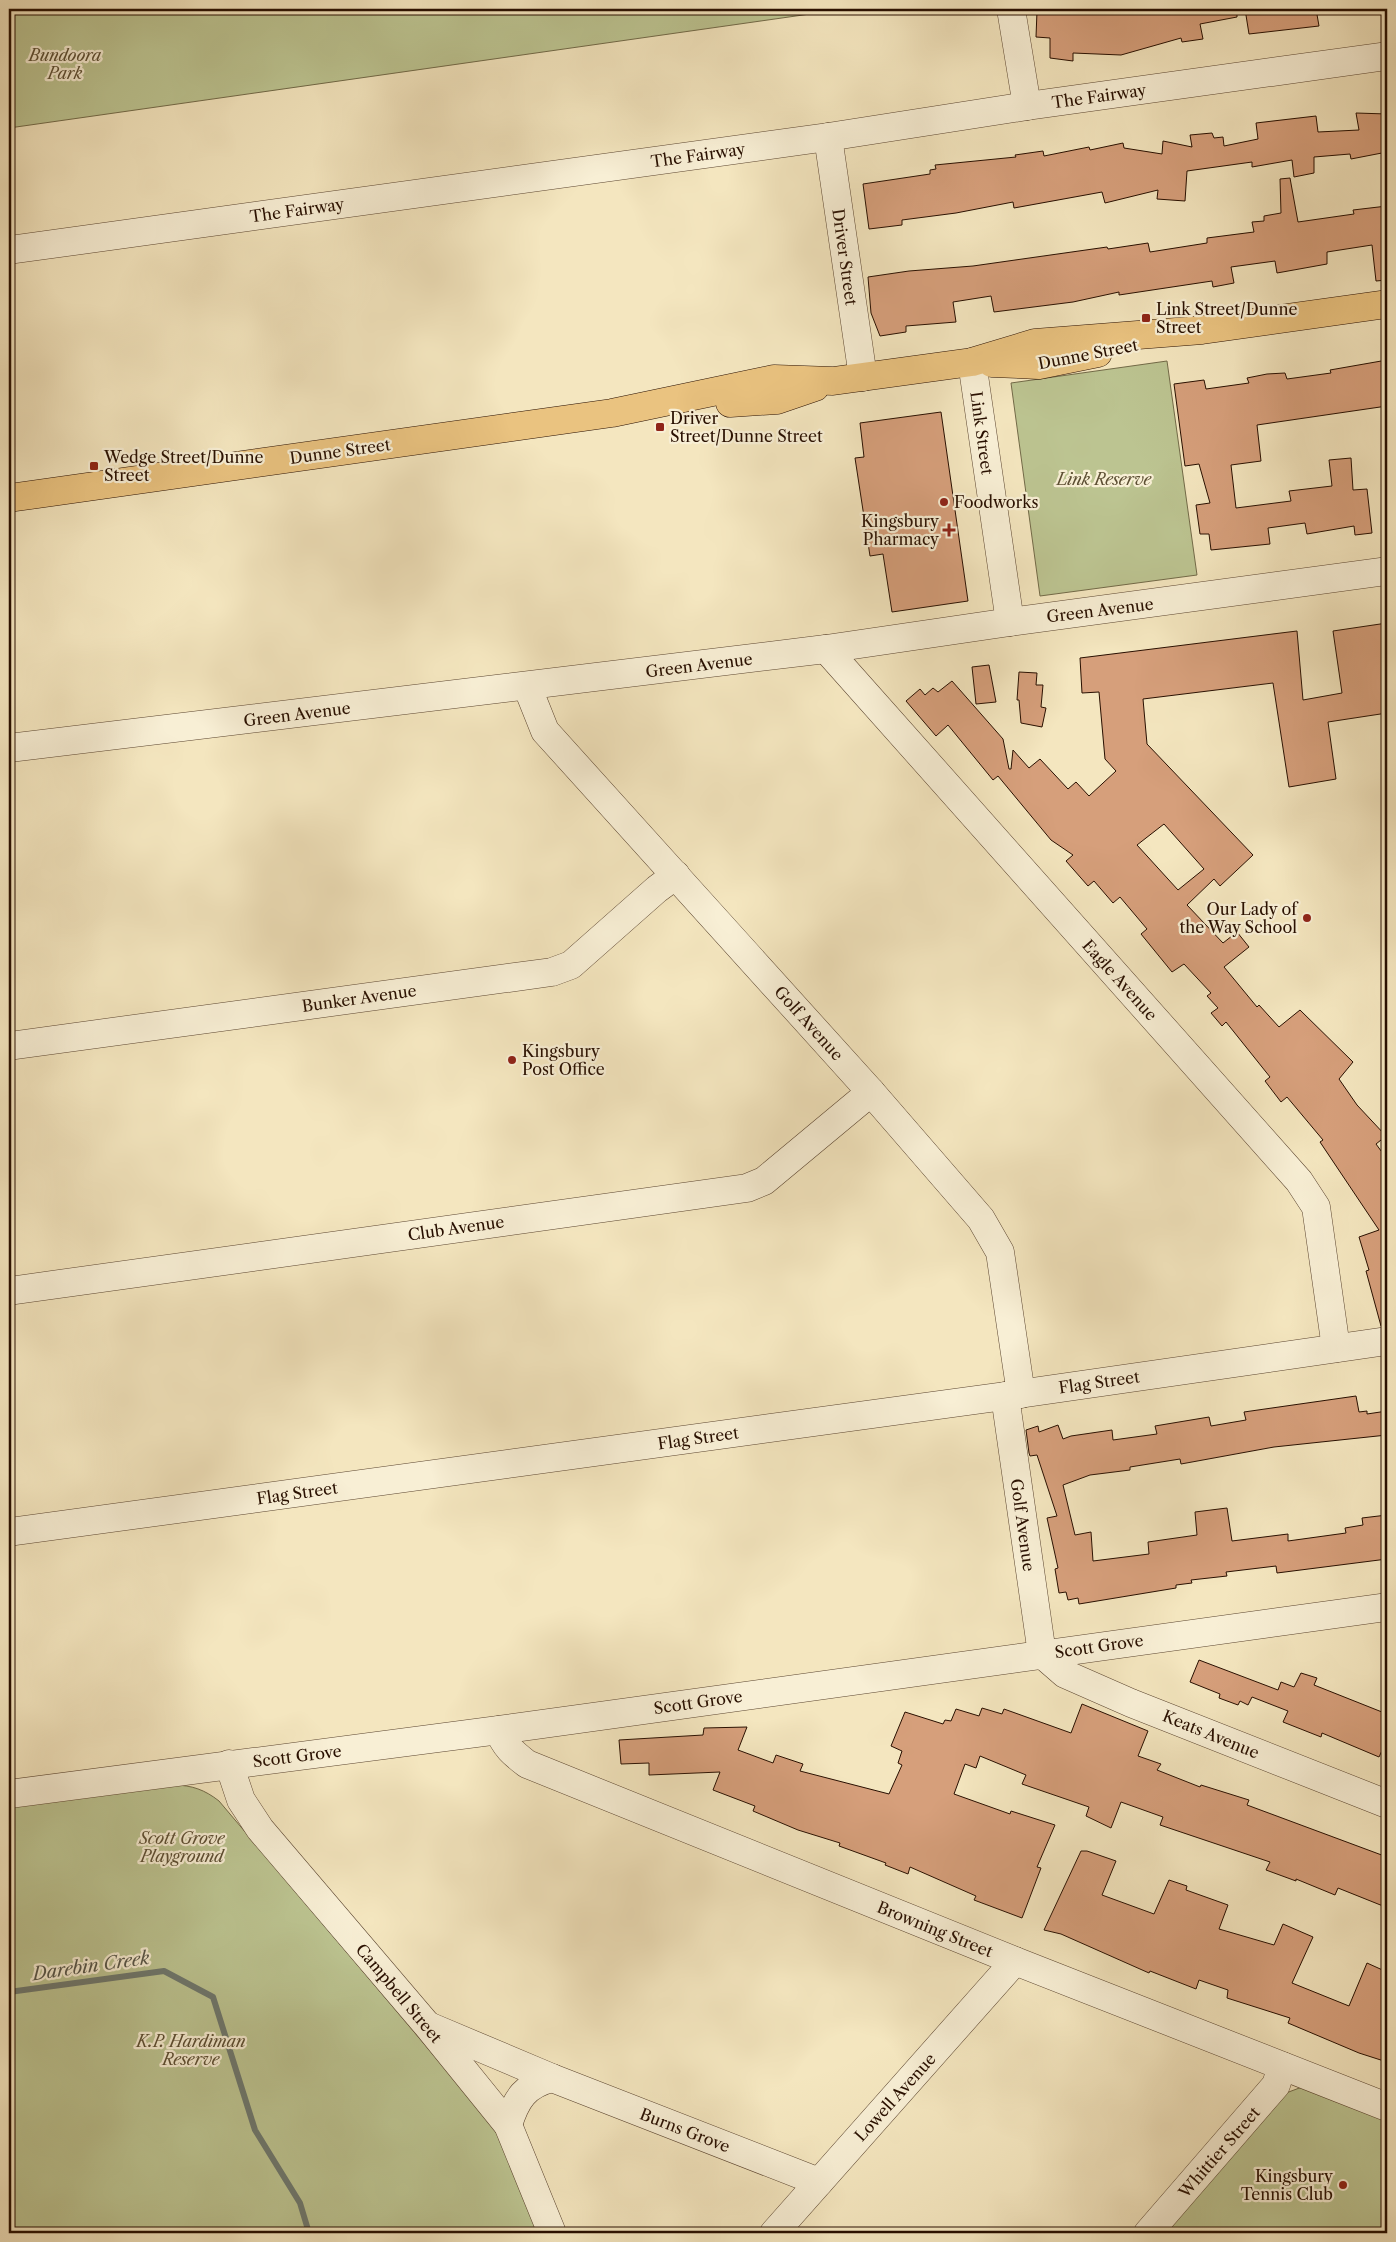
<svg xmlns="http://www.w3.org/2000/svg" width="1396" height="2242" font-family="'Libre Caslon Text',serif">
  <rect width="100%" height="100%" fill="#f4e6bf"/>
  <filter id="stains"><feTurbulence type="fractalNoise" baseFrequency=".004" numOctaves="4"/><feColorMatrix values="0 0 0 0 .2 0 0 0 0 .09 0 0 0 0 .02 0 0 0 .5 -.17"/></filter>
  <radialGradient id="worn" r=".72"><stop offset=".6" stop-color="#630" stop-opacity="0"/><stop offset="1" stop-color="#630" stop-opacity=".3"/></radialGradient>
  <g fill="#bcc491" stroke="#726a48">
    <polygon points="9,9 845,9 9,128"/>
    <polygon points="1167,361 1197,575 1040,596 1011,383"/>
    <path d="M 173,1785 C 192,1785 205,1790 219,1801 L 496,2129 L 541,2233 L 9,2233 L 9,1807 Z"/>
    <polygon points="1302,2087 1387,2116 1387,2233 1162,2233 1286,2093"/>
  </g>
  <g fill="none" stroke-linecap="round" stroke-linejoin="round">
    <polyline stroke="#6e786e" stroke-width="6" points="9,1992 164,1971 213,1997 255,2130 300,2203 309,2233"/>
  </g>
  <g fill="#d69f7b" stroke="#280f00" fill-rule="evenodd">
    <polygon points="1078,9 1237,9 1237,17 1200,24 1203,39 1182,42 1181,38 1121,55 1073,53 1073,61 1050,58 1050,38 1036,37 1037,11 1078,13"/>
    <polygon points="1245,9 1316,9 1319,26 1249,34"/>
    <polygon points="1356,113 1387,114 1387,152 1351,159 1350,154 1314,157 1314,173 1294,177 1292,160 1252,167 1252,162 1187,171 1185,201 1157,199 1158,190 1105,203 1102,192 1014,208 1013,202 956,213 902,220 902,225 869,229 863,184 930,174 930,170 936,169 935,165 1016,157 1015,155 1043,151 1044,156 1089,147 1090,150 1123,143 1124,148 1162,154 1163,141 1192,147 1190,135 1212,133 1214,138 1223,137 1224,146 1258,139 1256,123 1316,116 1318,132 1359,130"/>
    <polygon points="1290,178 1298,222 1354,214 1353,210 1387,206 1387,280 1376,281 1372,245 1327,252 1327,264 1277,273 1275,261 1231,267 1234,283 1213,287 1212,281 1119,295 1119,292 1073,302 994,312 991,296 953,302 956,322 906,326 906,332 880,336 871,313 868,277 909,271 973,266 1107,247 1108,249 1148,243 1150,252 1207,243 1207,238 1254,232 1252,222 1264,221 1264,216 1281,213 1280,179"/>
    <polygon points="1387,360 1387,406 1257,425 1261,461 1231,465 1236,508 1291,501 1289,491 1332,486 1329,460 1351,458 1353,490 1367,489 1372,533 1355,535 1354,526 1307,534 1305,523 1268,528 1270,544 1211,550 1209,534 1200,534 1196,505 1210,503 1199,464 1185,466 1174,384 1204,380 1206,389 1249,383 1247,378 1267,374 1285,373 1287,379 1331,373 1330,370"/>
    <polygon points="941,412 968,601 892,612 883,554 870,556 855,458 864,457 860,423"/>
    <path d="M 1387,623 L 1387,713 L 1328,722 L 1336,779 L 1289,787 L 1273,683 L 1143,699 L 1147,744 L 1253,855 L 1220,886 L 1214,879 L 1187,905 L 1223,943 L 1237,932 L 1249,947 L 1224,967 L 1257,1007 L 1259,1005 L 1279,1027 L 1300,1010 L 1353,1062 L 1339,1079 L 1357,1105 L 1386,1136 L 1376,1144 L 1387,1159 L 1387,1326 L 1381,1326 L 1366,1271 L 1369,1270 L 1359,1237 L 1379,1230 L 1320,1142 L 1323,1140 L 1287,1097 L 1281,1102 L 1265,1081 L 1270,1077 L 1226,1022 L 1222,1026 L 1211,1013 L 1218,1008 L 1207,996 L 1211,993 L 1184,964 L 1172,972 L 1141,934 L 1147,929 L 1120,897 L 1113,903 L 1094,881 L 1088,886 L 1066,861 L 1073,855 L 1051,840 L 998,776 L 993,780 L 948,725 L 936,736 L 906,701 L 920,689 L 925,695 L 933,688 L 938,692 L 952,681 L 1003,739 L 1009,769 L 1011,769 L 1013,750 L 1029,768 L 1040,759 L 1068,789 L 1076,782 L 1089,796 L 1116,771 L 1105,759 L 1099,692 L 1082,693 L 1080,658 L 1297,631 L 1303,700 L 1342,693 L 1333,631 ZM 1164,824 L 1204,869 L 1178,890 L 1137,845 Z"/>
    <polygon points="989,665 996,702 976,704 972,667"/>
    <polygon points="1019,672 1037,673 1036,685 1043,685 1041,707 1046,708 1042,727 1021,723 1019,700 1017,700"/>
    <polygon points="1356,1396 1359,1412 1367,1411 1367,1414 1387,1411 1387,1435 1274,1447 1181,1464 1180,1459 1130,1467 1130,1470 1090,1475 1063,1485 1075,1535 1091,1532 1093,1561 1149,1554 1148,1542 1197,1535 1195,1512 1227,1508 1232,1541 1288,1534 1288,1541 1346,1533 1345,1528 1363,1525 1362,1518 1387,1515 1387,1559 1277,1573 1276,1566 1226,1572 1227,1576 1191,1580 1192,1583 1176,1585 1176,1588 1079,1604 1078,1598 1068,1600 1066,1592 1059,1593 1055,1569 1058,1568 1047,1518 1057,1516 1037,1455 1030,1456 1029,1453 1026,1430 1038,1426 1039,1432 1058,1425 1063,1439 1071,1436 1112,1430 1113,1440 1157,1434 1155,1426 1209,1417 1211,1426 1246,1420 1244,1412"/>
    <polygon points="1199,1660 1278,1690 1281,1682 1294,1687 1301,1673 1317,1678 1314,1685 1387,1714 1387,1740 1379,1757 1322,1733 1321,1737 1283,1722 1288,1711 1252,1697 1248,1705 1240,1701 1238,1705 1219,1698 1220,1694 1190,1682"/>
    <polygon points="1082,1704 1148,1731 1138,1756 1161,1764 1157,1770 1200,1787 1201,1785 1249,1800 1247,1805 1387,1857 1387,1894 1383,1906 1338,1888 1335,1895 1296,1879 1296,1881 1266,1870 1270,1862 1160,1825 1163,1817 1121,1802 1111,1828 1086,1816 1089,1807 1022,1784 1026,1775 980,1756 976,1768 965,1764 954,1794 1010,1814 1011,1811 1055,1825 1037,1867 1041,1868 1022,1918 974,1900 976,1896 910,1867 908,1874 885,1865 886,1863 839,1846 840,1843 798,1830 753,1811 755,1806 713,1790 720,1772 649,1775 649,1763 621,1764 619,1740 703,1735 704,1728 747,1727 738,1750 773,1763 776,1755 803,1764 800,1771 889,1794 902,1765 898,1763 902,1751 891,1746 905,1712 943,1724 945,1720 951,1721 956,1709 979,1716 982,1708 1002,1714 1004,1709 1071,1733"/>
    <polygon points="1081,1851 1087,1851 1116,1861 1102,1895 1154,1914 1169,1880 1187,1886 1186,1890 1228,1905 1219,1929 1274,1945 1283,1924 1313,1937 1292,1983 1349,2006 1367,1963 1387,1972 1387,2062 1359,2053 1288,2023 1290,2018 1227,1998 1228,1990 1199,1980 1196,1989 1150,1971 1149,1973 1061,1934 1044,1930"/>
  </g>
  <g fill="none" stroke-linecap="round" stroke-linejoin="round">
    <g stroke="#5b4530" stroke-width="29">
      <g id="minor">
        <polyline points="1011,9 1027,106"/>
        <polyline points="828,137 863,377"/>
        <polyline points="9,250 828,137 1027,106 1387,56"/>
        <polyline points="972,362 1010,622"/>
        <polyline points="826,649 1299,1181 1316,1207 1336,1348"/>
        <polyline points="527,686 545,731 871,1092 981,1219 1000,1252 1021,1394"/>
        <polyline points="9,748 826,649 1010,622 1387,571"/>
        <polyline points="9,1046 552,972 571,965 657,889 676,875"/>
        <polyline points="9,1291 747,1188 764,1181 871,1092"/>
        <polyline points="1005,1396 1042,1654 1065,1674 1131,1703 1387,1804"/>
        <polyline points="9,1532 1005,1396 1387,1341"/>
        <path d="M 499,1730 C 504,1746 514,1754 527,1764 L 1015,1961 L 1387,2107"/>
        <polyline points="229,1764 241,1800 260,1829 427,2025 508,2125 552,2233"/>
        <polyline points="9,1794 499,1730 1387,1607"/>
        <polyline points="431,2027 552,2078 819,2182"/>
        <path d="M 508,2125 C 516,2099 525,2085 552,2078"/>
        <polyline points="774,2233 1015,1961"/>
        <polyline points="1148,2233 1276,2085 1282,2066"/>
      </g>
    </g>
    <g stroke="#280f00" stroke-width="29">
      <g id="major">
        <polyline points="992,363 1039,365 1098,353"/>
        <polyline points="730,403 777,400 815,387"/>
        <polyline points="9,498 612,413 774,379 833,381 972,362 1035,343 1202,330 1387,304"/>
      </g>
    </g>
    <use href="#minor" stroke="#f8efd5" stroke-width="28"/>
    <use href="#major" stroke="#eac380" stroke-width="28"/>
  </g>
  <g fill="#8f2418" stroke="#f8efd5" stroke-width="2">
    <rect x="1141" y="313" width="10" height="10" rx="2.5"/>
    <rect x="655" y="422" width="10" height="10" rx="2.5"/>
    <rect x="89" y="461" width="10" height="10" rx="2.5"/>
    <circle cx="944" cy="502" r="5"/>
    <path d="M946.5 522.5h5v5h5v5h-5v5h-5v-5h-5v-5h5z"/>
    <circle cx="1307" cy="918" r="5"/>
    <circle cx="512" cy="1060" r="5"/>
    <circle cx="1343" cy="2185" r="5"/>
  </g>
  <g text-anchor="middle" stroke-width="4.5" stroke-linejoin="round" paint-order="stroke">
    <g font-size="16" font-style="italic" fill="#5c4e33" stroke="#f8efd5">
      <text x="65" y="61">Bundoora<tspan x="65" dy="18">Park</tspan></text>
      <text x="1104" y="485">Link Reserve</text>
      <text x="182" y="1844">Scott Grove<tspan x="182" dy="18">Playground</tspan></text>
      <text x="191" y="2047">K.P. Hardiman<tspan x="191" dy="18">Reserve</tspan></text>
    </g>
    <g font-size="16" fill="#280f00" stroke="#f8efd5">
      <text transform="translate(1099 96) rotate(-8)" y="6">The Fairway</text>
      <text transform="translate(698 155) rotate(-8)" y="6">The Fairway</text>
      <text transform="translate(297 210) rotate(-8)" y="6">The Fairway</text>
      <text transform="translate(845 257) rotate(82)" y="6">Driver Street</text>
      <text transform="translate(1088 354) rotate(-11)" y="6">Dunne Street</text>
      <text transform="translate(982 433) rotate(82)" y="6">Link Street</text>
      <text transform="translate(340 451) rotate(-8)" y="6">Dunne Street</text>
      <text transform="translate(1100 610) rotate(-7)" y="6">Green Avenue</text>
      <text transform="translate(699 665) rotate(-7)" y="6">Green Avenue</text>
      <text transform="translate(297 714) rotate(-7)" y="6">Green Avenue</text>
      <text transform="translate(1120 980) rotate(48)" y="6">Eagle Avenue</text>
      <text transform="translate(359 998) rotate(-8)" y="6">Bunker Avenue</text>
      <text transform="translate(809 1023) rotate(48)" y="6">Golf Avenue</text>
      <text transform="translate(456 1228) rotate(-8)" y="6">Club Avenue</text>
      <text transform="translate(1099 1382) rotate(-8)" y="6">Flag Street</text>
      <text transform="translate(698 1438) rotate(-8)" y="6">Flag Street</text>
      <text transform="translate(297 1493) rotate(-8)" y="6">Flag Street</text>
      <text transform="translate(1023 1525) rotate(82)" y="6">Golf Avenue</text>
      <text transform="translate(1099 1646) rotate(-8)" y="6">Scott Grove</text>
      <text transform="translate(698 1702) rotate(-8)" y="6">Scott Grove</text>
      <text transform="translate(1211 1734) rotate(22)" y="6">Keats Avenue</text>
      <text transform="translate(297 1756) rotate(-7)" y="6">Scott Grove</text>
      <text transform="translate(935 1929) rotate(22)" y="6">Browning Street</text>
      <text transform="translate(399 1993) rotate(50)" y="6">Campbell Street</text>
      <text transform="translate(895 2097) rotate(-48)" y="6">Lowell Avenue</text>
      <text transform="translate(685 2130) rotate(21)" y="6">Burns Grove</text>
      <text transform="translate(1219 2152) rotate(-49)" y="6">Whittier Street</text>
    </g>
    <g font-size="16" fill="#280f00" stroke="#f8efd5" text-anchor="start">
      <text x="1156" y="315">Link Street/Dunne<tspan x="1156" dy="18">Street</tspan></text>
      <text x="670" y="424">Driver<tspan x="670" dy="18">Street/Dunne Street</tspan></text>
      <text x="104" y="463">Wedge Street/Dunne<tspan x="104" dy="18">Street</tspan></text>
      <text x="954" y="508">Foodworks</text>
      <text x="939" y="527" text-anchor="end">Kingsbury<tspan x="939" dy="18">Pharmacy</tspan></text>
      <text x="1297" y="915" text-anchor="end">Our Lady of<tspan x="1297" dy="18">the Way School</tspan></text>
      <text x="522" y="1057">Kingsbury<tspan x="522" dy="18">Post Office</tspan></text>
      <text x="1333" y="2182" text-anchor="end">Kingsbury<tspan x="1333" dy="18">Tennis Club</tspan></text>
    </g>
    <g font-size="18" font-style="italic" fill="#565549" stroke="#f8efd5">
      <text transform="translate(91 1966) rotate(-8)" y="6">Darebin Creek</text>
    </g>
  </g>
  <rect width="1396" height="2242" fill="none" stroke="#f4e6bf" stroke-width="30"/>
  <rect x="10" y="10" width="1376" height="2222" fill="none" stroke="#280f00" stroke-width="2.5"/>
  <rect x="15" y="15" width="1366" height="2212" fill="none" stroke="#280f00"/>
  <rect width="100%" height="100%" filter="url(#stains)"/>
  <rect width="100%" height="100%" fill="url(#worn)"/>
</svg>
